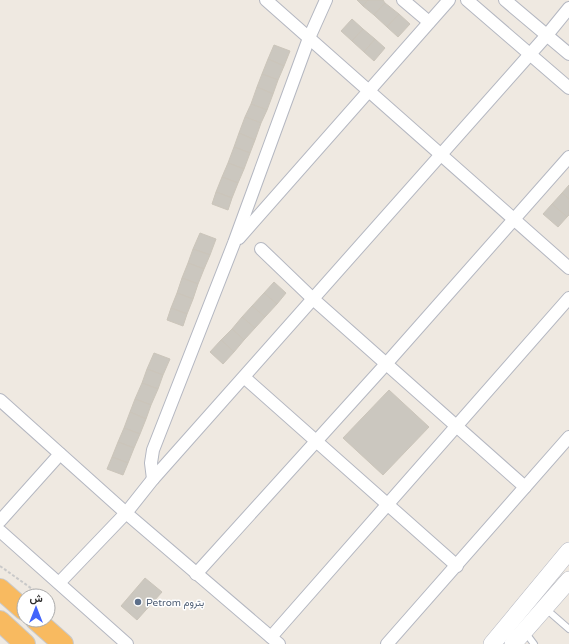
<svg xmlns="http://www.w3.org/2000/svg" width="569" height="644" font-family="'Varela Round',Vazirmatn,sans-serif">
  <rect width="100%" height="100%" fill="#efe9e1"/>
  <g fill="#cbc7bf" stroke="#cbc5ba">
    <polygon points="357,0 368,0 363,6"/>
    <polygon points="368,0 383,0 385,3 374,15 363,6"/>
    <polygon points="385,3 399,14 387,27 374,15"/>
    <polygon points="399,14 410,24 398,37 387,27"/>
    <polygon points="352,19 363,29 352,41 341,31"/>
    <polygon points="363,29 375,39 364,52 352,41"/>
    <polygon points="375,39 385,48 374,61 364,52"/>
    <polygon points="274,45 290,51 284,66 268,59"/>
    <polygon points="268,59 284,66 278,80 262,74"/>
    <polygon points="262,74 278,80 273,94 257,87"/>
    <polygon points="257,87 273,94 267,110 251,104"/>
    <polygon points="251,104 267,110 261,123 245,117"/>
    <polygon points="245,117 261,123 255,140 239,133"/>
    <polygon points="239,133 255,140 250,153 234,147"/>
    <polygon points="234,147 250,153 244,169 228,163"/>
    <polygon points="228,163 244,169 238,183 222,177"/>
    <polygon points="222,177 238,183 232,198 216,192"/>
    <polygon points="569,185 569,199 562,193"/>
    <polygon points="216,192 232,198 228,210 212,204"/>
    <polygon points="562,193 569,199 569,215 567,217 552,204"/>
    <polygon points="552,204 567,217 558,227 543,214"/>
    <polygon points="200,233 216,239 210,255 193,249"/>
    <polygon points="193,249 210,255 204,269 188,263"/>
    <polygon points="188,263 204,269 198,284 182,278"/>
    <polygon points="182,278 198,284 193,299 177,293"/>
    <polygon points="274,282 286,293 277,304 264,293"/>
    <polygon points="177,293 193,299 187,314 171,308"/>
    <polygon points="264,293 277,304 265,317 252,306"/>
    <polygon points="252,306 265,317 255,328 242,317"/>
    <polygon points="171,308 187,314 183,326 167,320"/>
    <polygon points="242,317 255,328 244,340 232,329"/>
    <polygon points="232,329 244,340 234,352 221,340"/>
    <polygon points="221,340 234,352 223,364 210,352"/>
    <polygon points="154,353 170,359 163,375 147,369"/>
    <polygon points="147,369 163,375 158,389 142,383"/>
    <polygon points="142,383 158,389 151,405 135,399"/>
    <polygon points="389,390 429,427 383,475 343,438"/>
    <polygon points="135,399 151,405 146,419 130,412"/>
    <polygon points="130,412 146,419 140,434 124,428"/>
    <polygon points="124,428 140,434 134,448 118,442"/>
    <polygon points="118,442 134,448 128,463 112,457"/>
    <polygon points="112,457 128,463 123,475 107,469"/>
    <polygon points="145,578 162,592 137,620 121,606"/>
  </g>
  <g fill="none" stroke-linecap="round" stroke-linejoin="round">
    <g stroke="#b4b7c1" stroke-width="8">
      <g id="service">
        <polyline points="546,609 569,629"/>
        <polyline points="525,632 534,644"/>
      </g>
    </g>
    <g stroke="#b4b7c1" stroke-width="14">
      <g id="minor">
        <polyline points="266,0 569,268"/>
        <polyline points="403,0 429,22"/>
        <polyline points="467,0 569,88"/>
        <polyline points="505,0 569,54"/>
        <polyline points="239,238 449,0"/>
        <polyline points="261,249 312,298 525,487"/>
        <polyline points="245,378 457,566"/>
        <polyline points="0,400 126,513 279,644"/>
        <polyline points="153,479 151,463 153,450 234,243 309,38 326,0"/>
        <polyline points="0,521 60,454"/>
        <polyline points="0,531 127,644"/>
        <polyline points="196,574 386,364 569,157"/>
        <polyline points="59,583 126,513 153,479 547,35 569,8"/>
        <polyline points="271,637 569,298"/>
        <polyline points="387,644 569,437"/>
      </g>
    </g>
    <g stroke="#b4b7c1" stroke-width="18">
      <g id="secondary">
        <polyline points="492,644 569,551"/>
        <polyline points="513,644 569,580"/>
      </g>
    </g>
    <g stroke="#c9c9c9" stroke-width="22">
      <g id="trunk">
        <polyline points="0,589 24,610"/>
        <polyline points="36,620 63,644"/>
        <polyline points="0,621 25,644"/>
      </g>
    </g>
    <polyline stroke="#c9c9c9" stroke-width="2" stroke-dasharray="3 2" stroke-linecap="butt" points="0,566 35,591"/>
    <use href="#service" stroke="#fff" stroke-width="6"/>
    <use href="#minor" stroke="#fff" stroke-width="12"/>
    <use href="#secondary" stroke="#fff" stroke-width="17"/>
    <use href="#trunk" stroke="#f8ba60" stroke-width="20"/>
  </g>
  <circle fill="#5c6f8a" stroke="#fff" stroke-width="1.5" cx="138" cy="602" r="4"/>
  <g text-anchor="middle" stroke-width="3" stroke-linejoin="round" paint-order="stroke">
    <g font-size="10" fill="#4e5e75" stroke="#fff" text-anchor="start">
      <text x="146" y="606">Petrom بتروم</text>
    </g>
  </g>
  <g transform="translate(36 608)"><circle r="19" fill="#ffffff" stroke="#ababab"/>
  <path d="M0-3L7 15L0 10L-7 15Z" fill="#4264fb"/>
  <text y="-6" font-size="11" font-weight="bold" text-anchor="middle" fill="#2e2e2e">ش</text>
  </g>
</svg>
